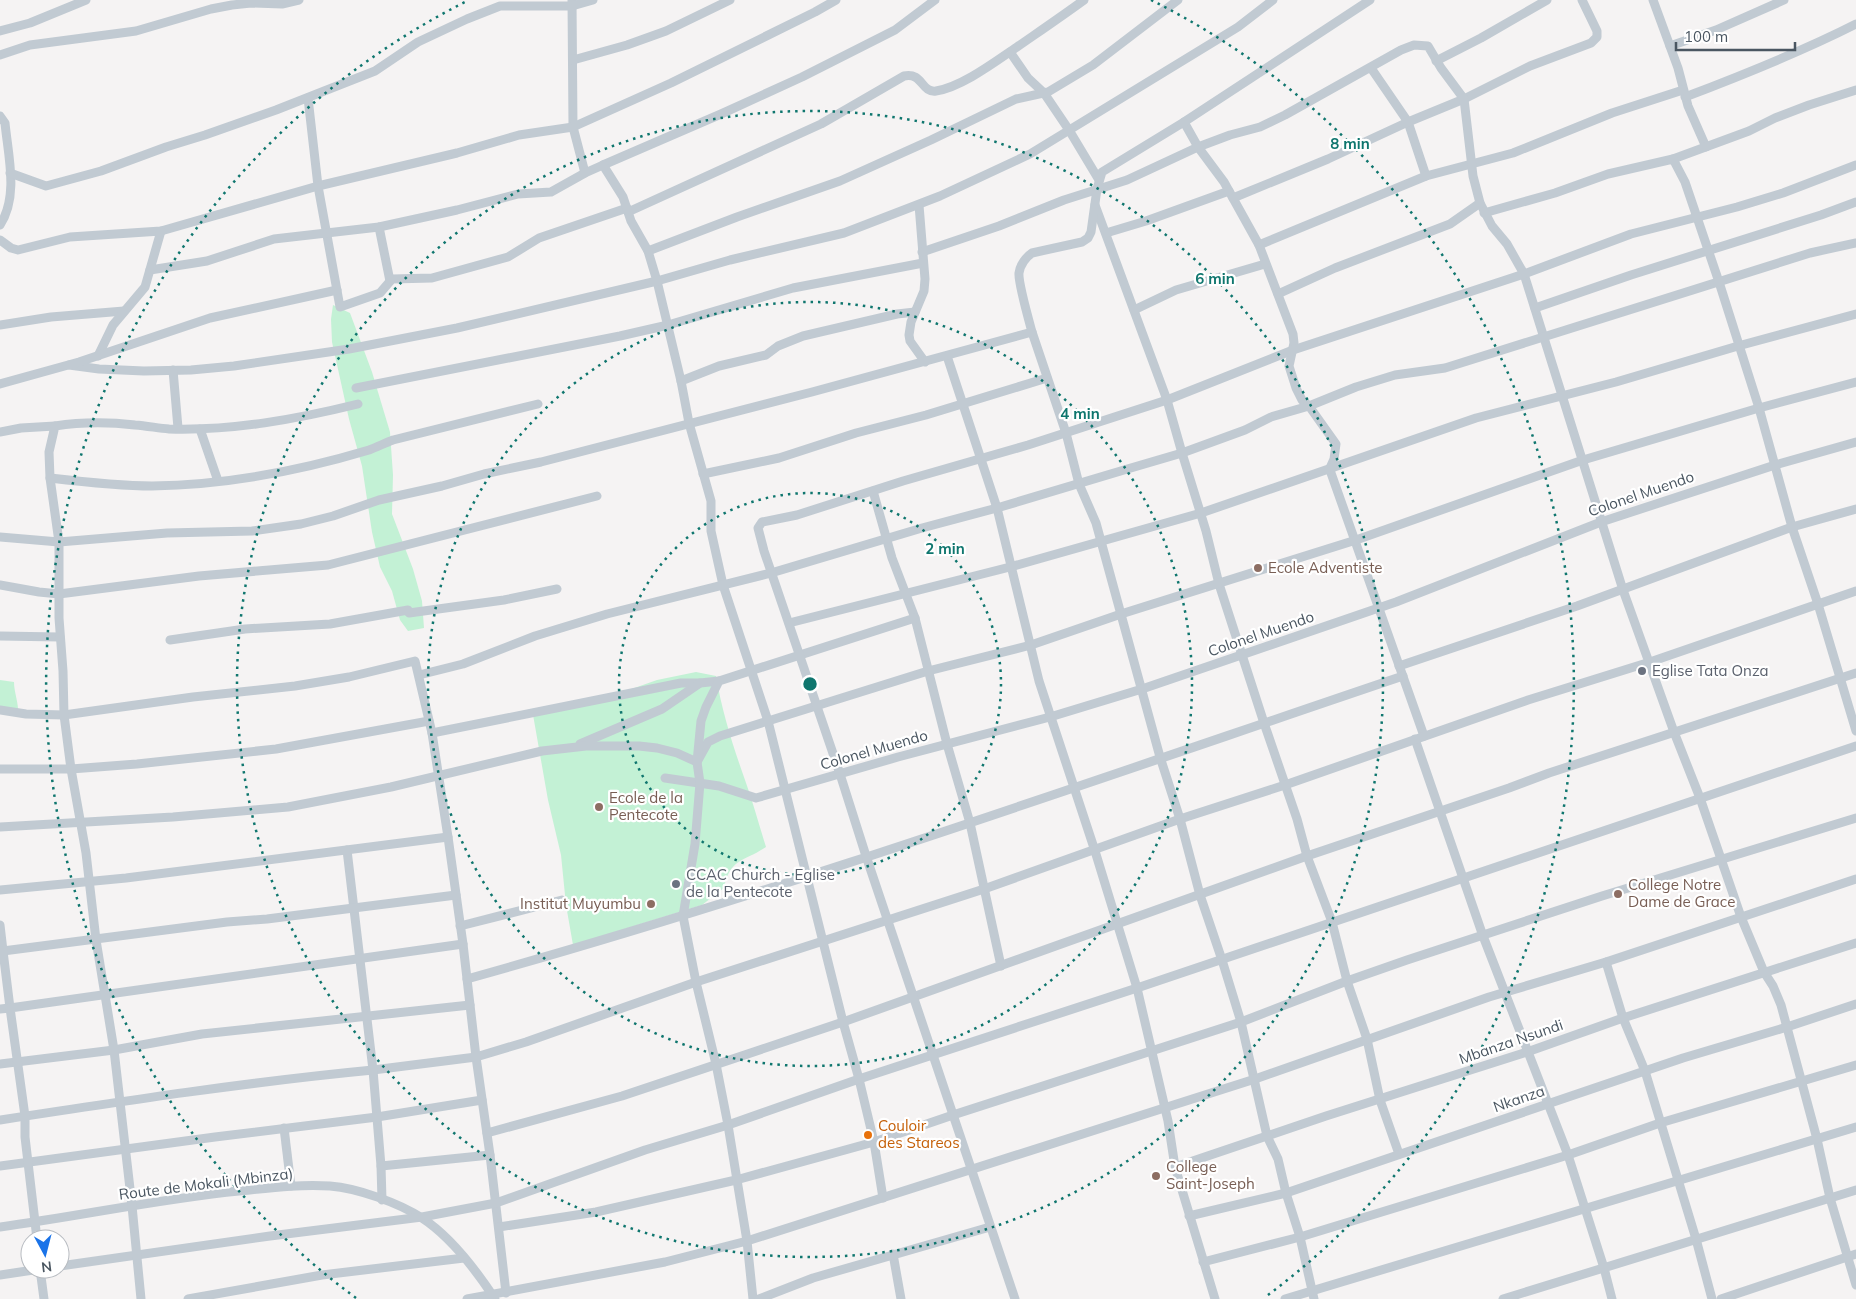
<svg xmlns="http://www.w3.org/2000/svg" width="1856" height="1299" font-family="Mulish,sans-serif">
  <rect width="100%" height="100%" fill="#f5f3f3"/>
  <g fill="#c3f1d5">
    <polygon points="333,305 350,313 372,372 390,432 393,475 392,514 413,569 422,601 424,628 408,631 400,620 392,591 380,567 372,532 362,466 349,419 332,342 331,319"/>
    <path d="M 696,672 L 716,676 C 722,712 733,746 745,780 C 753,802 759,825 766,847 C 744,862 730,858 724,888 L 702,905 L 573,945 L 566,905 L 561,855 L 548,800 L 532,709 L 623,692 L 657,680 Z"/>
    <path d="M 0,680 L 14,682 C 14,693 19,703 18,714 L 0,712 Z"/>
  </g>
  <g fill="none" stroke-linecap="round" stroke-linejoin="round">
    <g stroke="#c1cad2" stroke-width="9">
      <polyline points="572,0 573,127 585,173"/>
      <polyline points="1653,0 1678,68 1688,106 1706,147"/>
      <polyline points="0,31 30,23 86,0"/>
      <polyline points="1670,46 1716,30 1784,0"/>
      <polyline points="1010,52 1028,78 1044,93 1069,130 1099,180"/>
      <polyline points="0,55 30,45 136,31 211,9 232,5 251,3 282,4 299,0"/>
      <polyline points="573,60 627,45 666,31 730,0"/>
      <polyline points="1436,61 1481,38 1547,0"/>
      <polyline points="1371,68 1408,122 1426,176"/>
      <path d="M 1685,97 C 1743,75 1801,52 1856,24"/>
      <polyline points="308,98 318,186 340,307 380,293 392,279 432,278 508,257 539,238 627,208"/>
      <path d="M 0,116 L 5,123 C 8,155 19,196 0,225"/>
      <polyline points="1184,122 1198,147 1224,182 1259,245 1293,334 1294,343 1289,366 1296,388 1302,400 1309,406 1336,444 1334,459 1330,468 1331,473 1424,736"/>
      <polyline points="1673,159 1749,131 1775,118 1809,105 1856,90"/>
      <polyline points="603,165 721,114 802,77 895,30 935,0"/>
      <polyline points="10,173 46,186 101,171 166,147 205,135 276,110 375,71 418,42 467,19 500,6 572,6 593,0"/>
      <polyline points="1233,198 1328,159 1408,122 1464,99 1530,66 1591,43 1597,37 1597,31 1582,0"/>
      <polyline points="919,205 925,279 924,291 911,322 909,335 910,341 925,362"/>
      <polyline points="1095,205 1167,400 1182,453 1206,531 1219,584 1264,723 1297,819 1307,856 1332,922 1347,981 1367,1039 1380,1100 1399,1154"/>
      <path d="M 628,212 L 821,124 L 904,76 C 923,72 921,93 936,91 C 962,87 996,61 1017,47 C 1040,31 1062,16 1084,0"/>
      <polyline points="1484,213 1555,193 1608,174 1673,159 1685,182 1719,282 1759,408 1792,527 1818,604 1856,731"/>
      <polyline points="379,227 390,281"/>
      <polyline points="1106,233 1146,221 1229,191"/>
      <polyline points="0,240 11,248 18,250 70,237 161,231 318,186 457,153 519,135 573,127 671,83 815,12 836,0"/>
      <polyline points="1259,245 1426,176 1513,153 1612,113 1683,90"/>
      <polyline points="648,251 737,217 840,181 931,140 1016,99 1048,92 1093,65 1178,0"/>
      <polyline points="922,252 999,226 1064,200 1127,180 1198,147 1230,135 1260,127 1285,115 1401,50 1414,45 1428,46 1441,68 1464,99 1473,176 1480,203 1492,226 1507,244 1524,274 1623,590 1674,732 1700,798 1741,917 1764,972 1773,986 1781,1005 1817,1139 1830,1198 1856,1285"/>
      <polyline points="150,270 207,261 274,239 379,227 457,210 518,194 551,192 585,173 603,165 623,197 631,221 648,251 657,281 681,381 689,423 711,501 711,531 723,585 768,721 843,1022 859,1079 874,1142 883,1198"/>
      <polyline points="1278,294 1335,268 1450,224 1480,203"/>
      <polyline points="1535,308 1631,275 1821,215 1856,202"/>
      <polyline points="1134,310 1176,290 1265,264"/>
      <polyline points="0,325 51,317 124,311"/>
      <polyline points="1032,332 1066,433 1079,484 1096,523 1160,757 1180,819 1200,895 1222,960 1241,1022 1267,1136 1278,1159 1286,1193 1300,1237 1314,1299"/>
      <polyline points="98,356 113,325 145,287 161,231"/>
      <polyline points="947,356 997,508 1039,681 1095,851 1137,988 1168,1121 1175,1167 1215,1299"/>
      <polyline points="69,365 99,369 144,371 191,370 234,366 349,349 457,328 657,281 730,260 844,233 940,196 1030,154 1238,27 1273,0"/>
      <polyline points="173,370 178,428"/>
      <polyline points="681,381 719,366 766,355 778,346 803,336 897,314 915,312"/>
      <polyline points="0,384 79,362 210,318 337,290"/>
      <polyline points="356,388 620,336 668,325 793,288 923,263"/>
      <polyline points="200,429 218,481"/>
      <polyline points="0,432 21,428 55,426"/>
      <polyline points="703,474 779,458 856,433 926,415 1047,378"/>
      <path d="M 50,478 C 84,482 118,486 152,486 C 225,485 299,471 369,450 C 377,447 385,443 393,440 L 538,404"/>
      <polyline points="873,491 892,558 915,618 947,744 970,823 1001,966"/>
      <path d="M 0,537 L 59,542 L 167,533 L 252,531 L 301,524 L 333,516 L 379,500 L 442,486 L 484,474 L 541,462 L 812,392 L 1032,332 C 1029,321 1018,282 1019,273 C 1020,265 1026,257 1032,253 L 1082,242 L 1088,238 L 1091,232 L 1097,189 L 1102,172 L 1184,122 L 1370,0"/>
      <polyline points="0,585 39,592 59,594 199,576 328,565 597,496"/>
      <polyline points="409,613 504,600 557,589"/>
      <polyline points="789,623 1010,567 1201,513 1476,418 1616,382 1738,346 1856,314"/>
      <polyline points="0,636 60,637"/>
      <polyline points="170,640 245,629 330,624 408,610"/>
      <polyline points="1399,666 1577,606 1792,527 1856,509"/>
      <polyline points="419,675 463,664 535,636 607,614 771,573 922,528 997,508 1124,470 1182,453 1245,430 1271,417 1309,406 1356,387 1395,375 1445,368 1810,253 1856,243"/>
      <polyline points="0,710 26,714 64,715 193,697 295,686 349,677 415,661 432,733 448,837 463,944 476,1057 490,1155 506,1293"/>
      <polyline points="432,733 681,683 700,683"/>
      <polyline points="1415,739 1483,936 1568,1155 1604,1268 1612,1299"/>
      <polyline points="580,744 662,709 700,683 719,681"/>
      <polyline points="0,769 71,769 137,764 276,749 429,721"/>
      <polyline points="665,778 719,786 756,798 763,796 898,757 1050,717 1142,689 1396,602 1601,522 1775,465 1856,442"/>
      <polyline points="0,827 173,817 288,807 391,787 542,751 586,746 639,746 657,748 677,753 697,762 708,742 720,736 928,671 1031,645 1121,614 1356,540 1583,460 1759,408 1856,382"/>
      <polyline points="347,850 373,1070 476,1057 526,1042 696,982 984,889 1180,819 1285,785 1528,700 1650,662 1856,591"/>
      <polyline points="0,890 126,878 448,837"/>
      <polyline points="0,925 3,951 227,922 267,919 456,895"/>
      <polyline points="460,926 562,900"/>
      <polyline points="0,952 3,951 10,1008 0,1009"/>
      <polyline points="1606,962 1623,1018 1645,1071 1696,1239 1712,1299"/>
      <path d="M 467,979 C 783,891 1092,781 1403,676"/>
      <polyline points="0,1064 114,1050 202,1034 470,1005"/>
      <path d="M 0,1120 C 124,1101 248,1082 373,1070 L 381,1166 L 382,1200"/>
      <polyline points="284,1128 291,1186"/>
      <polyline points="487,1133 622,1096 843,1022 1307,856 1509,788 1549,773 1856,673"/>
      <polyline points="0,1166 215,1137 377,1117 482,1100"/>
      <polyline points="381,1166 490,1155"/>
      <polyline points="1175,1167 1326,1116 1527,1052 1623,1018 1856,943"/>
      <polyline points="1189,1216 1286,1193 1683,1058 1787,1027 1856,1004"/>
      <path d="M 0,1227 C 80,1216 159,1199 239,1191 C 269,1188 299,1184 330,1186 C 357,1188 399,1203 422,1218 C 451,1237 476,1270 495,1299"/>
      <polyline points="499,1227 596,1212 736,1180 874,1142 953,1115 1241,1022 1347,981 1407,960 1602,896 1856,818"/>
      <polyline points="37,1239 25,1137 25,1116 10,1008 463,944"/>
      <polyline points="893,1254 901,1299"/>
      <polyline points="1203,1262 1300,1237 1568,1155 1660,1123 1856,1065"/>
      <polyline points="60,1266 270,1236 422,1217 496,1203 645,1150 728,1125 859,1079 1137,988 1856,746"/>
      <polyline points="40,1269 44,1299"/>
      <polyline points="0,1275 40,1269"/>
      <path d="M 141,1299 L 132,1206 L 114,1050 L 96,940 L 86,853 L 71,769 L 64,715 L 63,671 L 59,618 L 59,542 L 50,478 L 49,452 L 55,426 C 81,422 109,422 135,425 C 147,426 158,428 169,429 C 233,431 297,419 358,404"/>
      <polyline points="188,1299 322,1275 464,1258"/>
      <polyline points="467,1299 665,1262 747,1241 1255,1079 1489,997 1606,962 1856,879"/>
      <polyline points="753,1299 747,1241 728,1125 716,1064 696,982 683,916 695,844 700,783 697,762 701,721 706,707 719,681 915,618"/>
      <polyline points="759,1299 813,1278 990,1227"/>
      <polyline points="1015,1299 866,856 840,774 764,551 758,528 762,522 797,515 903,481 1028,445 1167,400 1293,350 1524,274 1631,234 1737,207 1783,193 1856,165"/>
      <polyline points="1285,1299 1856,1127"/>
      <polyline points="1503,1299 1856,1190"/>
      <polyline points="1721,1299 1856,1254"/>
    </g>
  </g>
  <g fill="none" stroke="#0f766e" stroke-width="2.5" stroke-dasharray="2.5 5">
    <circle cx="810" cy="684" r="191"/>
    <circle cx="810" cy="684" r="382"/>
    <circle cx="810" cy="684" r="573"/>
    <path d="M356 1298A764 764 0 0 1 469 0M1151 0A764 764 0 0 1 1264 1298"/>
  </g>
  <g fill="#8d6e63" stroke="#fff" stroke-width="2">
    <circle cx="1258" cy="568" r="5"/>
    <circle cx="599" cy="807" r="5"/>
    <circle cx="1618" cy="894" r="5"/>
    <circle cx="651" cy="904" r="5"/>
    <circle cx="1156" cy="1176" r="5"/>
  </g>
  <g fill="#6b7280" stroke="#fff" stroke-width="2">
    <circle cx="1642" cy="671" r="5"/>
    <circle cx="676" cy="884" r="5"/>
  </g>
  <circle fill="#e8710a" stroke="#fff" stroke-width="2" cx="868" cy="1135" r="5"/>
  <g text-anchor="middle" stroke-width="4.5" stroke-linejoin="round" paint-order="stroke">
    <g font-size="15" fill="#4a5661" stroke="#fff">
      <text transform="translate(1641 494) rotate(-19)" y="5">Colonel Muendo</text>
      <text transform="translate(1261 634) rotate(-19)" y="5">Colonel Muendo</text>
      <text transform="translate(874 750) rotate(-16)" y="5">Colonel Muendo</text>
      <text transform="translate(1511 1042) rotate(-19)" y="5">Mbanza Nsundi</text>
      <text transform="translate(1519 1099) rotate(-19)" y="5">Nkanza</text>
      <text transform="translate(206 1184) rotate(-7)" y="5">Route de Mokali (Mbinza)</text>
    </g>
    <g font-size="15" fill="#785e54" stroke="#fff" text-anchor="start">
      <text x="1268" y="573">Ecole Adventiste</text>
      <text x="609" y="803">Ecole de la<tspan x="609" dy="17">Pentecote</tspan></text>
      <text x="1628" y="890">College Notre<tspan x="1628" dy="17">Dame de Grace</tspan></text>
      <text x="641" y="909" text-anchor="end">Institut Muyumbu</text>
      <text x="1166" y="1172">College<tspan x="1166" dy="17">Saint-Joseph</tspan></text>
    </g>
    <g font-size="15" fill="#5b616d" stroke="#fff" text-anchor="start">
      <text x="1652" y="676">Eglise Tata Onza</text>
      <text x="686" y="880">CCAC Church - Eglise<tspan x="686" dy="17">de la Pentecote</tspan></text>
    </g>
    <g font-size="15" fill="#c56008" stroke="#fff" text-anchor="start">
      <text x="878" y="1131">Couloir<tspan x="878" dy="17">des Stareos</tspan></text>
    </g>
  </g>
  <circle cx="810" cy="684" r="8" fill="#0f766e" stroke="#fff" stroke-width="2.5"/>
  <g font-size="15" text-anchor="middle" font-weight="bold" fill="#0f766e" stroke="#fff" stroke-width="4.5" stroke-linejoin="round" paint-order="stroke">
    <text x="1350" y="149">8 min</text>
    <text x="1215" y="284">6 min</text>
    <text x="1080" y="419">4 min</text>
    <text x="945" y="554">2 min</text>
  </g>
  <g transform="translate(45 1254) rotate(173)"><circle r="24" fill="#ffffff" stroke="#b7bbc0"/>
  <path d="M0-4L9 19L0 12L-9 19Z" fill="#1a73e8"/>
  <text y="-8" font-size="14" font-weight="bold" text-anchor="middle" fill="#4a5661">N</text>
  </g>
  <path d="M1676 42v8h119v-8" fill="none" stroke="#4a5661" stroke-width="2.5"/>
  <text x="1684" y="42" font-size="15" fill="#4a5661" stroke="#ffffff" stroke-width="4" paint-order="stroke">100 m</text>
</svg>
